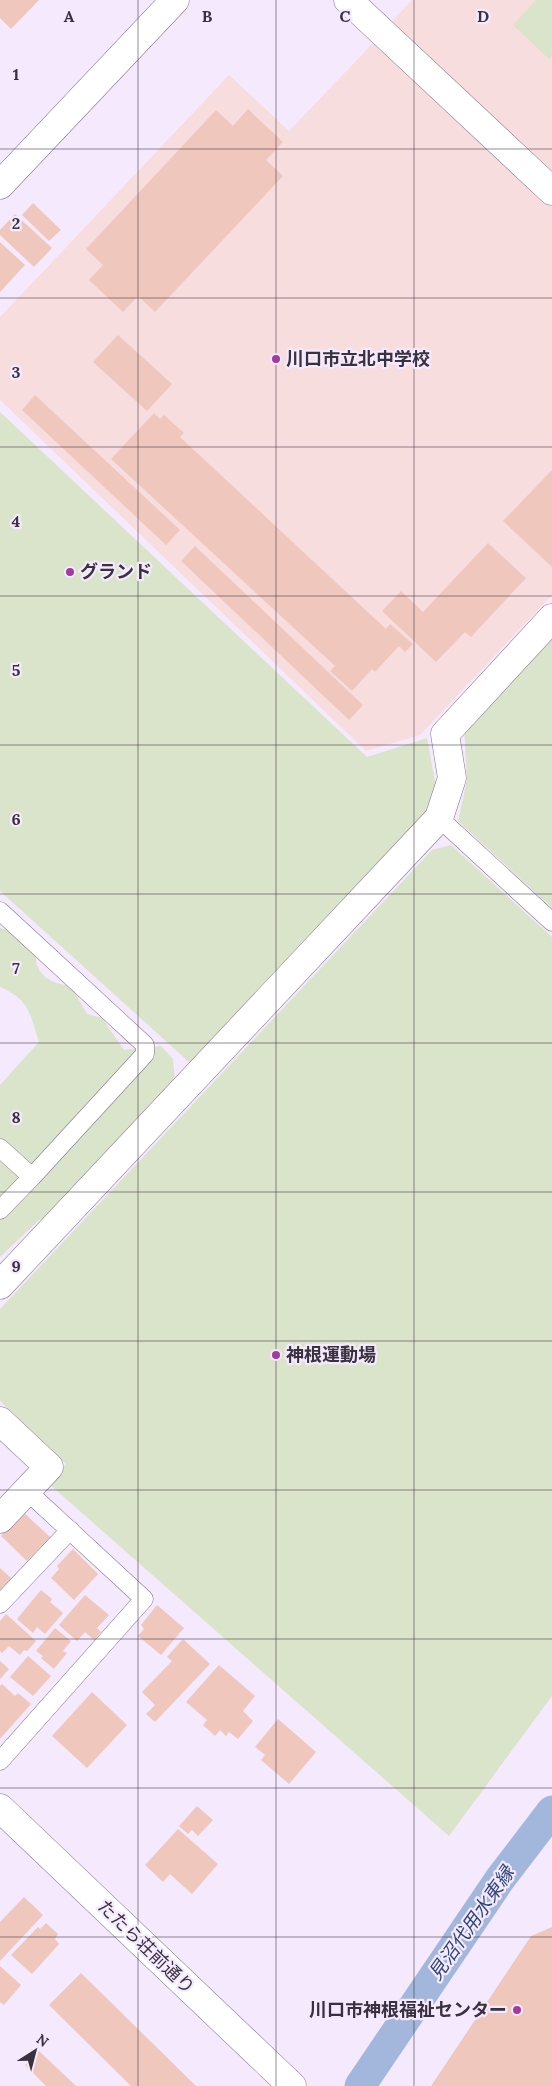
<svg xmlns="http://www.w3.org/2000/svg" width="552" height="2086" font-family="Lora,'Noto Sans JP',serif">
  <rect width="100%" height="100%" fill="#f5e9fe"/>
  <g fill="#f8ddde">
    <polygon points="412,0 552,0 552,173 392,21"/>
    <polygon points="375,41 552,207 552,595 420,735 366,751 0,400 0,317 229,75 289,131"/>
  </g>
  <g fill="#dae4ca">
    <polygon points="536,0 552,0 552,56 549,59 513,25"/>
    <polygon points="0,412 367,757 427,738 438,798 190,1063 0,891"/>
    <polygon points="552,628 552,908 458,821 467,780 464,726"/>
    <polygon points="451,845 552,937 552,1696 449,1836 49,1484 66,1464 0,1401 0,1309 432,850"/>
    <path d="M 0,928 C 13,931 28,937 35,950 C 37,954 35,960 37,965 C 42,980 57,984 71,986 L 87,1014 L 102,1018 L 124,1050 L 161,1046 L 173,1059 L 175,1080 L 135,1127 L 107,1150 L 98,1167 L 54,1215 L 39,1220 L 0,1257 L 0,1085 L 39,1042 C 30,1014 30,1000 0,987 Z"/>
  </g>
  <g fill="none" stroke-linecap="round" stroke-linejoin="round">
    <polyline stroke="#a3b7dc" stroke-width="31" points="360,2086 500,1879 552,1811"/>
  </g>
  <g fill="#f0c7bd">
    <polygon points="0,0 39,0 11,29 0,18"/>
    <polygon points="248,109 283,142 266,160 283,176 155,312 138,296 123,312 89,280 103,265 86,249 216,110 233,126"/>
    <polygon points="33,203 61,230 49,241 22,215"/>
    <polygon points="15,214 52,248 34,267 0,235 0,230"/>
    <polygon points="0,242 25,265 0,292"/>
    <polygon points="118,335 172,384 147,411 93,362"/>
    <polygon points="35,395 180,530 166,545 22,410"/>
    <polygon points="154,413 160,419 164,415 184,433 180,437 386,629 390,624 413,644 405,652 399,646 375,672 372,669 352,691 330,671 335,666 111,459"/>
    <polygon points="552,470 552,567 503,521"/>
    <polygon points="488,543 526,578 471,637 465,632 436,662 382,611 401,591 423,612"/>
    <polygon points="195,546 363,705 349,720 181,561"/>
    <polygon points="23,1512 50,1537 27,1561 1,1536"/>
    <polygon points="73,1549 98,1574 74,1600 51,1578 59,1569 57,1566"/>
    <polygon points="0,1568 11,1578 0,1590"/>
    <polygon points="41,1590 52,1599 50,1602 63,1613 45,1634 37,1627 33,1633 17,1619"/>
    <polygon points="85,1595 109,1615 97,1628 101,1632 94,1640 85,1632 77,1641 59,1625"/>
    <polygon points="157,1605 184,1628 161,1655 138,1636 144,1629 141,1625"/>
    <polygon points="6,1614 36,1641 27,1651 24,1650 20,1655 9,1646 2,1653 0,1651 0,1621"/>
    <polygon points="55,1628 71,1641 63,1651 67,1653 54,1669 41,1658 43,1656 36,1651"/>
    <polygon points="183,1639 210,1664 155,1722 146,1714 155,1705 142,1692 172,1661 167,1657"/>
    <polygon points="28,1656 51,1676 33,1696 10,1677"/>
    <polygon points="0,1661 9,1669 0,1679"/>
    <polygon points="219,1665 255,1696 243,1711 253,1721 238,1739 229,1732 226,1736 220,1730 215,1736 203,1725 207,1720 186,1702"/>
    <polygon points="2,1684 15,1696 18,1693 31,1704 0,1739 0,1686"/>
    <polygon points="92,1692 127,1725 87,1768 52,1736"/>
    <polygon points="278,1719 316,1752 289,1784 261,1760 265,1755 255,1747"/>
    <polygon points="197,1806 213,1820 198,1836 192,1830 188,1834 179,1826"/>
    <polygon points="178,1829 218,1864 192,1894 170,1874 163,1882 145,1865"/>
    <polygon points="24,1897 43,1915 0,1961 0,1922"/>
    <polygon points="46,1923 58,1934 55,1939 59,1944 32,1974 11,1955 38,1927 40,1929"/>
    <polygon points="552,1927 552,2086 431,2086 531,1936"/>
    <polygon points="0,1966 21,1985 4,2005 0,2002"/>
    <polygon points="81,1973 196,2086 131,2086 49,2005"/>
    <polygon points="39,2051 76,2086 46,2086 25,2065"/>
  </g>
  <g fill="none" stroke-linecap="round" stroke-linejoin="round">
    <g stroke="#83718f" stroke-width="19">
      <g id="service">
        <polyline points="439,818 552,922"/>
        <polyline points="0,911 145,1045 145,1054 32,1177 0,1148"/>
        <polyline points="0,1210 32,1177"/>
        <polyline points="0,1604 70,1530"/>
        <polyline points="0,1761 144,1599 26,1490"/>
      </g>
    </g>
    <g stroke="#83718f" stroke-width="29">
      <g id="minor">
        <polyline points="348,0 552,191"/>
        <polyline points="0,1285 439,818 452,778 445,734 552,618"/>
        <polyline points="0,1421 49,1467 0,1519"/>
      </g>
    </g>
    <g stroke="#83718f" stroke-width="29">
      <g id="tertiary">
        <polyline points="0,185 175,0"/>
        <polyline points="0,1808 292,2086"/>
      </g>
    </g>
    <use href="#service" stroke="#fff" stroke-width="18"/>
    <use href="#minor" stroke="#fff" stroke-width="28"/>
    <use href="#tertiary" stroke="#fff" stroke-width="28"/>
  </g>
  <path fill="none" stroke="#38313e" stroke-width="1" stroke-opacity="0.55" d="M 138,0 L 138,2086M 276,0 L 276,2086M 414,0 L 414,2086M 0,149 L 552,149M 0,298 L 552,298M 0,447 L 552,447M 0,596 L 552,596M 0,745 L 552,745M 0,894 L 552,894M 0,1043 L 552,1043M 0,1192 L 552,1192M 0,1341 L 552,1341M 0,1490 L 552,1490M 0,1639 L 552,1639M 0,1788 L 552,1788M 0,1937 L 552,1937"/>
  <g fill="#a03b9f" stroke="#f5e9fe" stroke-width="2">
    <circle cx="276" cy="359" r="5"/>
    <circle cx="70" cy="572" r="5"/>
    <circle cx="276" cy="1355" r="5"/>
    <circle cx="517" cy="2010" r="5"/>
  </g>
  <g text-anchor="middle" stroke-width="4.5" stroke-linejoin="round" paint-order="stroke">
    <g font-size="18" font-weight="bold" fill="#38313e" stroke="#f5e9fe" text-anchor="start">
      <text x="286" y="365">川口市立北中学校</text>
      <text x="80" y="578">グランド</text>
      <text x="286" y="1361">神根運動場</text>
      <text x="507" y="2016" text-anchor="end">川口市神根福祉センター</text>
    </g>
    <g font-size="18" fill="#38313e" stroke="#f5e9fe">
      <text transform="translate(146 1947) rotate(44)" y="6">たたら荘前通り</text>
    </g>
    <g font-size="19" font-style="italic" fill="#2f4878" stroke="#f5e9fe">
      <text transform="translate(471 1923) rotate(-55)" y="7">見沼代用水東縁</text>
    </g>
  </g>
  <g font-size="16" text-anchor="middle" font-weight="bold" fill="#38313e" stroke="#f5e9fe" stroke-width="4.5" stroke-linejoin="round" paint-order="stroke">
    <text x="69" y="22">A</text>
    <text x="207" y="22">B</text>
    <text x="345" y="22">C</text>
    <text x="483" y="22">D</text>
    <text x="16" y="80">1</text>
    <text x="16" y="229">2</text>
    <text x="16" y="378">3</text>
    <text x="16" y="527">4</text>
    <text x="16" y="676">5</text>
    <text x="16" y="825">6</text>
    <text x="16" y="974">7</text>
    <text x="16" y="1123">8</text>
    <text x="16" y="1272">9</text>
  </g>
  <g transform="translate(35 2051) rotate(36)" stroke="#f5e9fe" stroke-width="4" paint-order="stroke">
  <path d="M0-4L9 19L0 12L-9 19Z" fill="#38313e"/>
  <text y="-8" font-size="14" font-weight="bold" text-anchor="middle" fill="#38313e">N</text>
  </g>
</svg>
